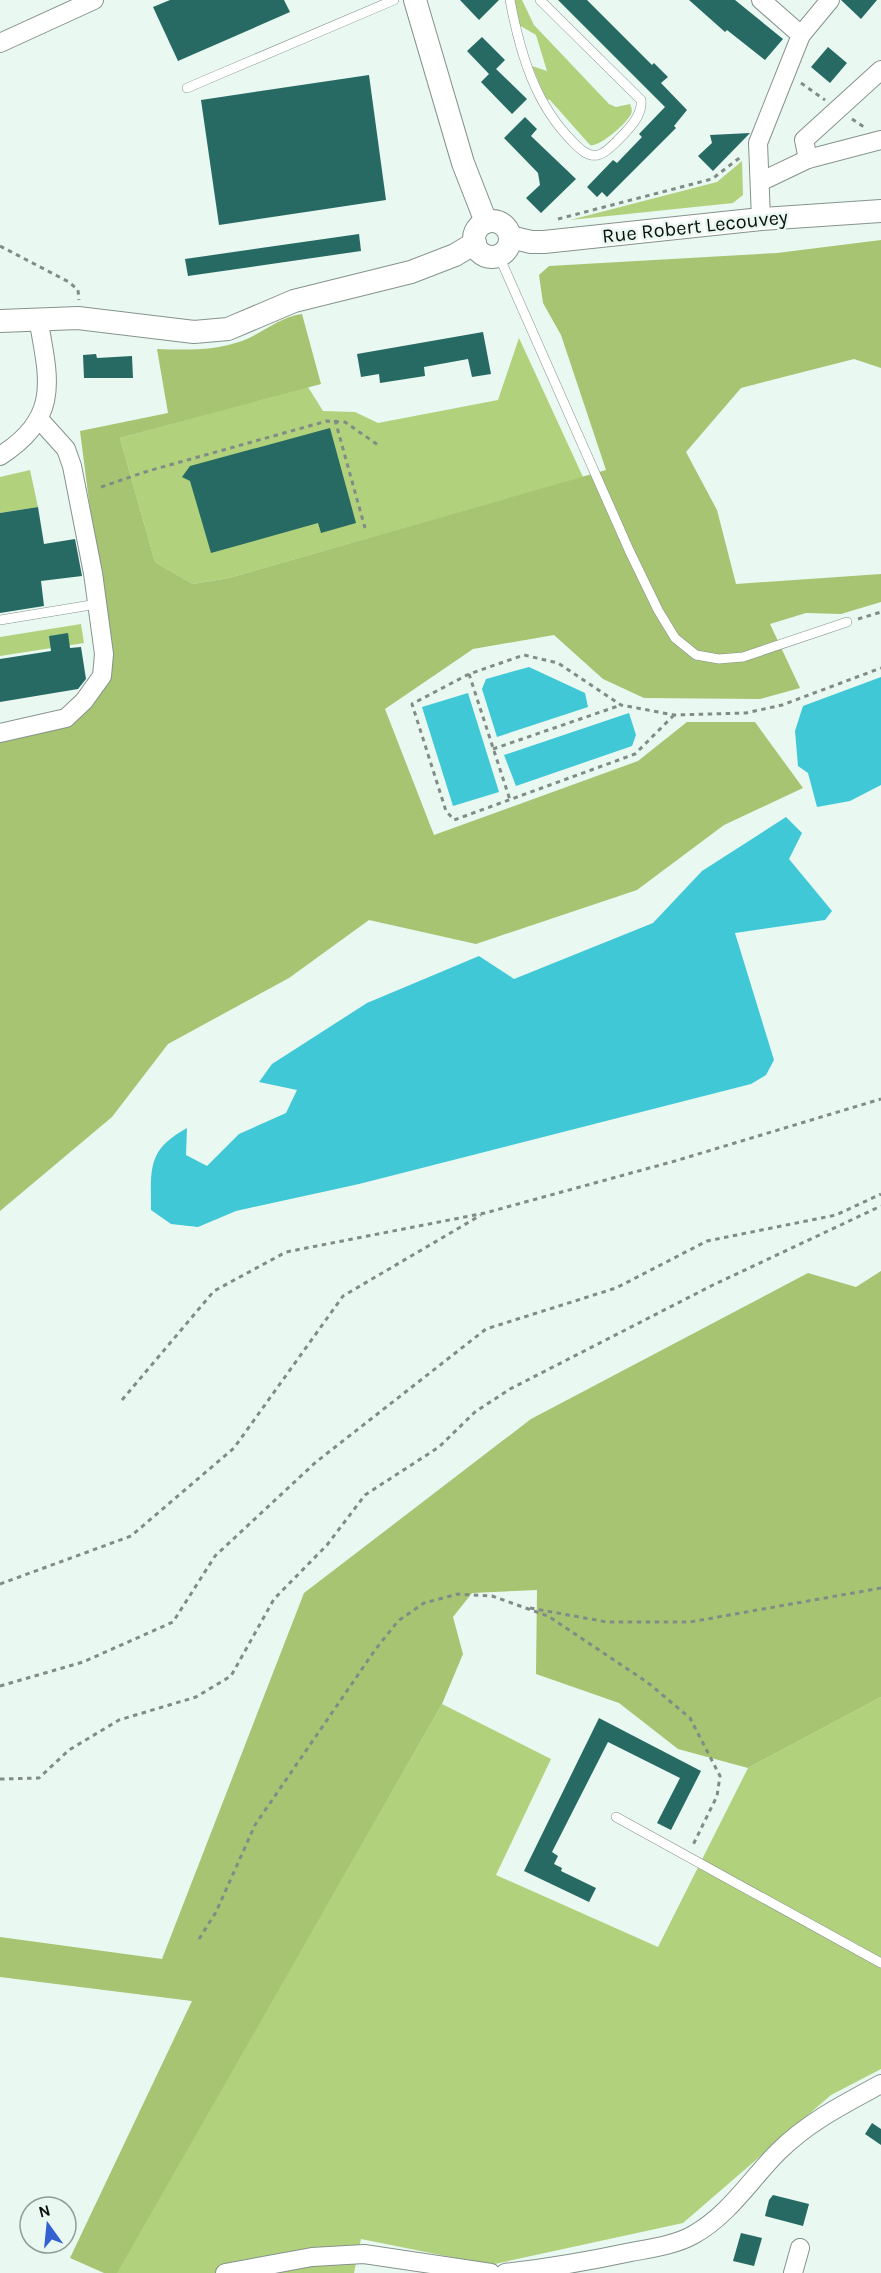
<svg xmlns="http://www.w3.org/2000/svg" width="881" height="2273" font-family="Karla,sans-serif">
  <rect width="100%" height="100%" fill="#e9f8f1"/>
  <g fill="#b2d17d">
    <path d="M 514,0 L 522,0 L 534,25 L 609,104 L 616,107 L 630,104 C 631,108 633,109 631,114 C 627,123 599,148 590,145 L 550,100 L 546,99 L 532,66 L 547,71 L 536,35 L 519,25 Z"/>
    <polygon points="742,161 743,195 733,203 570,220 717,182"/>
    <polygon points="519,338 583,477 229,578 193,584 155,562 120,438 308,387 323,411 355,412 378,423 498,400"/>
    <polygon points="30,470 38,507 0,513 0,477"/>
    <polygon points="81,624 84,643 0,656 0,637"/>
    <polygon points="881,1697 881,2069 831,2095 683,2223 490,2265 361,2239 354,2273 116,2273 442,1704 551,1759 496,1875 658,1947 748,1768"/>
  </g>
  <g fill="#a6c471">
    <path d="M 881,240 L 881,368 L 854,359 L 741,388 L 686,452 L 717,510 L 736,584 L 881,574 L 881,602 L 841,614 L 806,613 L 770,624 L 800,688 L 760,699 L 644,698 L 603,679 L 554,635 L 473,649 L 385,709 L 434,835 L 638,761 L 687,722 L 755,722 L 803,788 L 724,825 L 637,890 L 476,944 L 369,920 L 289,978 L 168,1044 L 112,1117 L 0,1211 L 0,739 L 69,720 L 108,649 L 80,431 L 168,413 L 157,349 C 186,350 214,351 242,341 C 263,333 279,317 302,314 L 321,384 L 120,438 L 155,562 L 193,584 L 229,578 L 606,470 L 561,335 L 543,303 L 539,275 L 549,266 L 777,253 Z"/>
    <polygon points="881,1271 881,1697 748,1768 678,1749 619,1703 536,1674 537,1590 472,1593 453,1617 463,1654 442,1704 117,2273 104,2273 70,2258 192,2001 0,1977 0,1937 162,1959 304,1593 531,1419 808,1273 856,1287"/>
  </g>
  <g fill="#40c8d6">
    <polygon points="529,667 585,693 588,707 497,737 482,689 486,679"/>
    <polygon points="881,677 881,785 850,801 817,807 808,773 798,766 795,731 803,706"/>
    <polygon points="468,693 499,792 453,806 422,707"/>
    <polygon points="629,713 636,735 632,746 516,786 504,755"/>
    <path d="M 786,817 L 802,833 L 789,859 L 832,911 L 825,920 L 735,933 L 774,1060 L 766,1075 L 751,1084 L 359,1184 L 236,1211 L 198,1227 L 171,1224 L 151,1210 C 151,1168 147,1150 187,1128 L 186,1155 L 207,1166 L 239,1134 L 286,1113 L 297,1090 L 259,1082 L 272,1064 L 367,1003 L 479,956 L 514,979 L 653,923 L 702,871 Z"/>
  </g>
  <g fill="#266a63">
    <polygon points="170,0 284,0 290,12 178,61 153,7"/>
    <polygon points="460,0 499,0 479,20"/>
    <polygon points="558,0 587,0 652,65 654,63 668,77 661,83 687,110 674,126 676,128 607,197 602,192 597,197 587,187 613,160 617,163 642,137 639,134 665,107"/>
    <polygon points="689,0 735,0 783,39 765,60 727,30 725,32"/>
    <polygon points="841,0 877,0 861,19"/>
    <polygon points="482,37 505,60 496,69 527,99 512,114 481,82 489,74 467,51"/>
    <polygon points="828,47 847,63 830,83 811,67"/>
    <polygon points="369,75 386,200 219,225 201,100"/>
    <polygon points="525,117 537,129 531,136 576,179 541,213 526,198 540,185 538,173 504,138"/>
    <polygon points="750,133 713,171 698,156 712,143 710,135"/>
    <polygon points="359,234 361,251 188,276 185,259"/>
    <polygon points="483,332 491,374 472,377 468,359 424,367 425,376 380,383 379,374 361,377 357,354"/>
    <polygon points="96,354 97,358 132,356 133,378 84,378 83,355"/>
    <polygon points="330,428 356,523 321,533 318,523 211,553 190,481 182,477 190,466"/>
    <polygon points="38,507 44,544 75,539 82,576 41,581 44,606 0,613 0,513"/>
    <polygon points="68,633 70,648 81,647 86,679 78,689 0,702 0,659 51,651 49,636"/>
    <polygon points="599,1718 701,1771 671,1830 657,1823 680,1778 608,1742 552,1852 558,1856 554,1864 562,1868 561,1871 596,1888 589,1902 524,1871"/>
    <polygon points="872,2123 881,2129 881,2145 865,2134"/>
    <polygon points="773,2195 809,2204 803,2226 765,2216 769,2200"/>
    <polygon points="741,2233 762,2238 754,2266 733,2261"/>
  </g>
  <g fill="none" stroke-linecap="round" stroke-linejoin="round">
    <g stroke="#85938c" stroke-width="10">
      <g id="service">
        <path d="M 510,0 C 520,53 535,105 574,143 C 581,150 588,157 598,155 C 606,153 613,145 619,139 C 629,129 643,115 641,100 L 540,0"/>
        <polyline points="187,88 394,0"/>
        <polyline points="499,256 629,550 658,610 675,638 696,655 719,659 743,657 847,622"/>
        <polyline points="0,620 97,604"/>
        <polyline points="616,1817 881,1963"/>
      </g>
    </g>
    <g stroke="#85938c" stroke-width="20">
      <g id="minor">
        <polyline points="761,0 801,35"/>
        <polyline points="0,43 94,0"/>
        <polyline points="808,159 804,140 881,70"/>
        <polyline points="760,182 808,159 881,140"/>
        <polyline points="761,219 758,143 801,35 830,0"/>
        <path d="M 0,456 C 61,417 49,380 38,318"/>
        <polyline points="0,733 66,718 84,701 102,676 104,654 93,573 72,466 66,449 39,419"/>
        <polyline points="225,2273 312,2257 364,2254 491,2273"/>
        <path d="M 505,2273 C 548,2268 589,2261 631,2252 C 652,2248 675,2245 693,2235 C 729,2215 750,2180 778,2152 C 808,2122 844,2104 881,2084"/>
        <polyline points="793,2273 800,2248"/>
      </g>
    </g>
    <g stroke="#85938c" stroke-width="24">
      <g id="tertiary">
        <polyline points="415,0 463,163 486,222"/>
        <circle cx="492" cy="239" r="18"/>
        <polyline points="510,237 531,242 544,242 761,219 881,211"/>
        <polyline points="0,321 78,318 194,332 228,329 294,301 411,272 455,255 475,243"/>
      </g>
    </g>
    <g stroke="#828c87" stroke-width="3" stroke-dasharray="4.5 4.5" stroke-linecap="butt">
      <polyline points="801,83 825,100"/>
      <polyline points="852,119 864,127"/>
      <polyline points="558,219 712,179 742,156"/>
      <polyline points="0,246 69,282 78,290 79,300"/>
      <polyline points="335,420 365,528"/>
      <polyline points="101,487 148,471 327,421 345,422 378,445"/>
      <polyline points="858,619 881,612"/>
      <polyline points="469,674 510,800"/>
      <polyline points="674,715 635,754 454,820 446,811 412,704 469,674 524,655 558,663 621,705 674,715 746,713 782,705 881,668"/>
      <polyline points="493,749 621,705"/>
      <polyline points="122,1400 214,1291 286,1252 485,1213 675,1161 881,1099"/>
      <polyline points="0,1584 131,1536 234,1448 343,1296 481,1215"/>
      <polyline points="530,1608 607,1622 690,1622 881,1588"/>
      <polyline points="0,1686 83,1662 173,1622 215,1556 316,1462 486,1329 616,1288 707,1241 836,1215 881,1194"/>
      <polyline points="0,1779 39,1778 69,1750 119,1720 196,1697 231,1676 274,1599 327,1545 365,1495 439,1447 475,1412 510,1389 713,1285 881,1206"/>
      <polyline points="199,1939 216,1912 255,1825 375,1650 398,1621 424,1603 458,1594 492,1596 548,1616 647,1682 690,1718 720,1776 717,1796 692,1847"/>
    </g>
    <use href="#service" stroke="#fff" stroke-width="9"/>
    <use href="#minor" stroke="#fff" stroke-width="18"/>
    <use href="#tertiary" stroke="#fff" stroke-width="22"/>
  </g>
  <g text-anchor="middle" stroke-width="5" stroke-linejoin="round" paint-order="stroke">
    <g font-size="20" fill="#0c110f" stroke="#e9f8f1">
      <text transform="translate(695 226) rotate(-6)" y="7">Rue Robert Lecouvey</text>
    </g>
  </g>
  <g transform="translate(48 2225) rotate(345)"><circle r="28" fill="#e9f8f1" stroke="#919c97" stroke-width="1.5"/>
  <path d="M0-4.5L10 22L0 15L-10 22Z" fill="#3361d1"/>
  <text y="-9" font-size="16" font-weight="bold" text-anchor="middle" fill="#0c110f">N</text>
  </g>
</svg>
